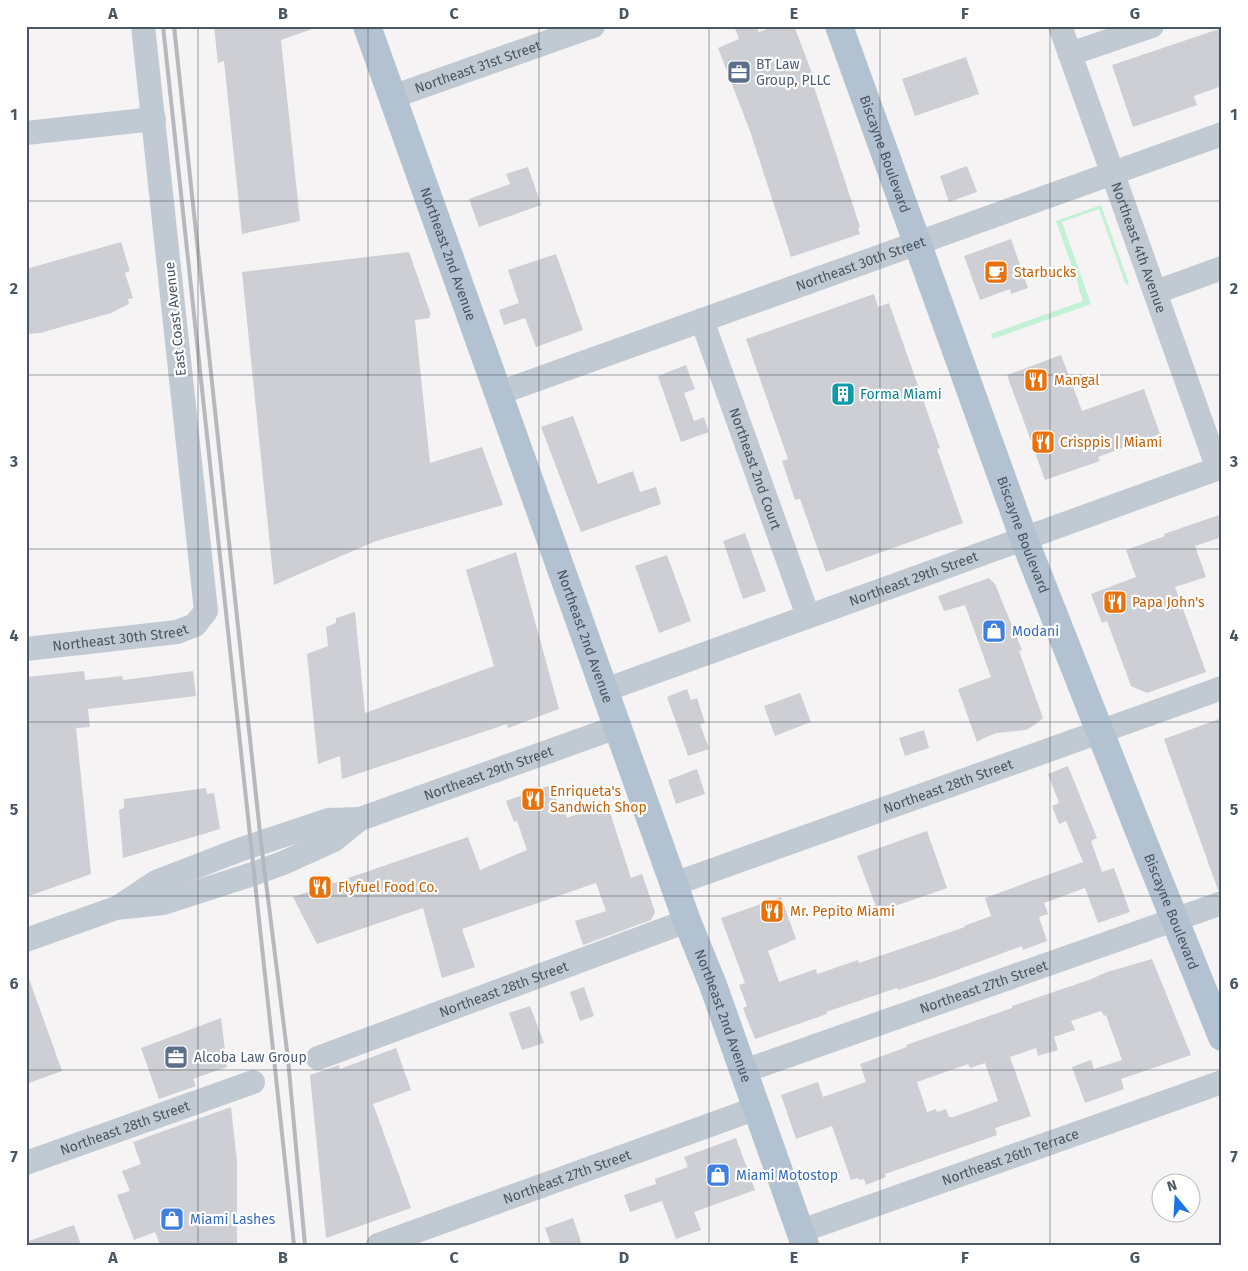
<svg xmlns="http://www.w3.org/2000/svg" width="1248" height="1271" font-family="'Fira Sans',sans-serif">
  <rect width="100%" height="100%" fill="#f5f3f3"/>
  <polygon fill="#c3f1d5" points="1101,205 1129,284 1126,285 1099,209 1062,222 1091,304 993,339 991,334 1083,301 1078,287 1079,286 1056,221"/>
  <g fill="#cdcfd5" fill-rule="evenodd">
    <polygon points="214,26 315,26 315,28 281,40 300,221 242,234 224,61 218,63"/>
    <polygon points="734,26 756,26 759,32 775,26 794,26 817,86 814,87 860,227 858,228 860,234 791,257 750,131 718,48 739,39"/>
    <polygon points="1222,28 1222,86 1194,96 1197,105 1133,127 1112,65"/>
    <polygon points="966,57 979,94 915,116 902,79"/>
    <polygon points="967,166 977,192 949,202 940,176"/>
    <polygon points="528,167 541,205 479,227 469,199 510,184 506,174"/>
    <polygon points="1011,239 1028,288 1011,294 1010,289 980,300 964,256"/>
    <polygon points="121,242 130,271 125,273 133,298 128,299 129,304 111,313 40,333 26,334 26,269"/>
    <polygon points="409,252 431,315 429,315 430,318 415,320 430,463 482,447 503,505 376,541 274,585 242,272"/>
    <polygon points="556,254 583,330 536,347 525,318 504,325 499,310 519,303 508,270"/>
    <polygon points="874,294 878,307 889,303 940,448 937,449 963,523 826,572 800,499 795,500 782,461 788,459 746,339"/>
    <polygon points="1061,355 1082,411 1144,389 1160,434 1098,457 1100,461 1045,480 1007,375"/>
    <polygon points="686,365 695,389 684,393 694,421 704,417 709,432 681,442 658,376"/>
    <polygon points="573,416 598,484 633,471 640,492 656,487 661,504 581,532 541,427"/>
    <polygon points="1222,514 1222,537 1195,546 1206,577 1175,587 1206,672 1147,693 1131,686 1107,621 1102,623 1091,594 1136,577 1126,550 1165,536 1164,534"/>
    <polygon points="745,533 766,591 743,599 723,541"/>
    <polygon points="516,552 559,709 508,728 507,724 342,779 340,756 318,764 307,654 328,646 326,627 336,623 336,618 355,612 365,713 494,666 466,570"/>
    <polygon points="667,555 691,621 659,633 635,566"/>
    <polygon points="989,578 995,584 1022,650 1019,651 1043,718 1036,724 1026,730 997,733 986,737 977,742 958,689 991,677 965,605 944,611 938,596"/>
    <polygon points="84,671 85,680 122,676 123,680 193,671 196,696 88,709 90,727 76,728 91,874 26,897 26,677"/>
    <polygon points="687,689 691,700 697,698 705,723 700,724 709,749 688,756 667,697"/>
    <polygon points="800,693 811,722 775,736 764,706"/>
    <polygon points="1222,718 1222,890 1218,890 1164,739"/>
    <polygon points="924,730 929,748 905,756 899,738"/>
    <polygon points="1068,766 1097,838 1091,841 1102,872 1114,868 1130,912 1098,923 1085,888 1044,903 1048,914 1039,917 1047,941 1023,950 1022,946 932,979 898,990 897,988 826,1012 827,1014 755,1039 743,1008 747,1006 739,985 745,983 721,918 781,897 796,939 768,951 779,982 816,969 817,974 858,960 859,963 965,927 964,926 991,916 985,898 1083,862 1066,821 1059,824 1052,806 1059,803 1048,774"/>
    <polygon points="697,769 705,794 676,804 668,780"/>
    <polygon points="551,785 560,810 564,809 567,818 607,803 631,878 642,874 655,912 651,920 583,945 575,921 606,911 596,883 462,929 475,967 442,978 423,908 317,944 293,897 468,837 480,870 527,850 517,821 514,822 506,801"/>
    <polygon points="206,788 207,794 214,793 220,829 123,858 119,810 124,808 124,799"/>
    <polygon points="927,831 947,888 878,912 857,856"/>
    <path d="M 1152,959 L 1191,1055 L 1121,1079 L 1124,1089 L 1085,1103 L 1072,1067 L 1091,1060 L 1094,1069 L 1122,1060 L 1106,1015 L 1104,1016 L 1101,1011 L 1071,1021 L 1075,1030 L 1054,1037 L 1058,1050 L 1038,1056 L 1036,1048 L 1010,1057 L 1031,1116 L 995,1128 L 997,1135 L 885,1174 L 886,1177 L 866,1185 L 864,1179 L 859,1180 L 858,1178 L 851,1180 L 832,1126 L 796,1139 L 781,1095 L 818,1082 L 823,1097 L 866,1082 L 860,1064 L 907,1047 L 906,1045 L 1012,1008 L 1012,1006 L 1089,980 L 1107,972 ZM 985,1063 L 998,1101 L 953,1117 L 949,1117 L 946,1109 L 937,1112 L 936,1109 L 927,1112 L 917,1082 L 968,1064 L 970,1068 Z"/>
    <polygon points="26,976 28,976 62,1071 26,1084"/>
    <polygon points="584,987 594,1016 580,1021 570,992"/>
    <polygon points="530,1006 544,1043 522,1050 509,1013"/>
    <polygon points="221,1018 227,1067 193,1079 196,1086 159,1099 141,1048"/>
    <polygon points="396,1048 411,1090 373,1104 411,1208 326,1238 310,1075 339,1065 340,1069"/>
    <polygon points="231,1107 237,1162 237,1245 160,1245 155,1232 134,1240 117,1195 130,1191 122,1171 141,1164 133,1142"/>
    <polygon points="736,1138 755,1190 694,1212 701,1230 676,1239 662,1201 630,1212 624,1195 656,1184 655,1179 688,1167 684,1157"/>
    <polygon points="573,1218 582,1245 551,1245 545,1228"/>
    <polygon points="74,1225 81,1245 26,1245 26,1242"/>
  </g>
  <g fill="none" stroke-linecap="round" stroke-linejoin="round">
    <g stroke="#c1cad2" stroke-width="24">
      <path id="s1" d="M 1060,26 L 1218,469"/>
      <polyline points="1070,54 1152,26"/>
      <path id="s2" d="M 392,97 L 593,26"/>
      <polyline points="26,133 154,119"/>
      <polyline points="1156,292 1222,268"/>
      <path id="s3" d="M 702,320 L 808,616"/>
      <path id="s4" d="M 499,393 L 1222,134"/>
      <path id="s5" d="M 26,649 L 177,632 L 195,625 L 206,611 L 143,26"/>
      <path id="s6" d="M 605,690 L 1222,467"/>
      <path id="s7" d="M 674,884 L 1222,688"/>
      <polyline points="120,906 156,882 239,850 329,820 360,819"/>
      <path id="s8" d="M 26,940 L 116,908 L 163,903 L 253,874 L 283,863 L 334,840 L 360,819 L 617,727"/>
      <path id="s9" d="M 318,1058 L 687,921"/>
      <path id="s10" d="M 744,1071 L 1222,903"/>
      <path id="s11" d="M 26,1163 L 253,1082"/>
      <path id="s12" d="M 801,1231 L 1222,1082"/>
      <path id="s13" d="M 378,1245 L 757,1108"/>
    </g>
    <g stroke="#b3c2d1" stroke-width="28">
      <path id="s14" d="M 367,26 L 630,762 L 687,921 L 713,985 L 805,1245"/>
      <path id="s15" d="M 839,26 L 1024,539 L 1141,836 L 1222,1037"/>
    </g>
    <g stroke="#b5b8bd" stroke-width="4">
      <polyline points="163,26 294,1245"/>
      <polyline points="174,26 261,842 288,1059 305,1245"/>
    </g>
  </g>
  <path fill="none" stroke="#4a5661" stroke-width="1" stroke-opacity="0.55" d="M 198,26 L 198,1245M 368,26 L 368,1245M 539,26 L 539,1245M 709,26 L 709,1245M 880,26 L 880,1245M 1050,26 L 1050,1245M 26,201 L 1222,201M 26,375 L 1222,375M 26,549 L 1222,549M 26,722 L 1222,722M 26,896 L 1222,896M 26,1070 L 1222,1070"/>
  <defs>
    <g id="office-square" transform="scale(1.25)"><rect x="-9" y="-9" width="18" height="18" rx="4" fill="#5c6f8a" stroke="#fff"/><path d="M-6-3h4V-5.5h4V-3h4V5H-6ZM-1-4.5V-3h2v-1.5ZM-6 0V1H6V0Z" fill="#fff"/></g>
    <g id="cafe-square" transform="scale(1.25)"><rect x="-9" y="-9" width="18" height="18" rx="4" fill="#e8710a" stroke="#fff"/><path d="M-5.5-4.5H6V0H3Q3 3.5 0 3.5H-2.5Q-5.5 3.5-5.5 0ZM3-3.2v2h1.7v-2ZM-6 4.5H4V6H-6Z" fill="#fff"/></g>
    <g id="restaurant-square" transform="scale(1.25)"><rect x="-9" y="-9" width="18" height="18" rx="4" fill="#e8710a" stroke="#fff"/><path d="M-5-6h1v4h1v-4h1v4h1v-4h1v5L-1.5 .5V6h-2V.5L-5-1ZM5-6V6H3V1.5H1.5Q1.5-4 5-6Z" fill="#fff"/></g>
    <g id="building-square" transform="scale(1.25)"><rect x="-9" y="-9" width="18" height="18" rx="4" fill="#0f9aa8" stroke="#fff"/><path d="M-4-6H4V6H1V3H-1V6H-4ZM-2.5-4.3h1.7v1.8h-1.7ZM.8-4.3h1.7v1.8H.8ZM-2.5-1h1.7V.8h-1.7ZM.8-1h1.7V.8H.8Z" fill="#fff"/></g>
    <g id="shop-square" transform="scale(1.25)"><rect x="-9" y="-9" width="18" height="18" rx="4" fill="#3f7fe0" stroke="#fff"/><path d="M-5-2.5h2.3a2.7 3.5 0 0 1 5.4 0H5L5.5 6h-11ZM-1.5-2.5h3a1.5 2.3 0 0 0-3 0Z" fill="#fff"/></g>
  </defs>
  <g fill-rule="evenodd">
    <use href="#office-square" x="739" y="72"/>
    <use href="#cafe-square" x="996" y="272"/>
    <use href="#restaurant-square" x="1036" y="380"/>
    <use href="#building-square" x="843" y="394"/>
    <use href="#restaurant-square" x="1043" y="442"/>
    <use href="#restaurant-square" x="1115" y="602"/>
    <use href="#shop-square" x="994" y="631"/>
    <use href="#restaurant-square" x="533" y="799"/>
    <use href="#restaurant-square" x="320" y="887"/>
    <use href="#restaurant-square" x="772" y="911"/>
    <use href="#office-square" x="176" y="1057"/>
    <use href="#shop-square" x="718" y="1175"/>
    <use href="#shop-square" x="172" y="1219"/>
  </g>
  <g text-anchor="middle" stroke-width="4.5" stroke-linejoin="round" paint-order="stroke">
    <g font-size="14" fill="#4e5e75" stroke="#fff" text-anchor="start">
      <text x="756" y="69">BT Law<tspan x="756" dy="16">Group, PLLC</tspan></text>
      <text x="194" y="1062">Alcoba Law Group</text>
    </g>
    <g font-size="14" fill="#4a5661" stroke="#fff">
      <text dy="5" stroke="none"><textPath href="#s2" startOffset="91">Northeast 31st Street</textPath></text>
      <text dy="5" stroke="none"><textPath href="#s15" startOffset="136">Biscayne Boulevard</textPath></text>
      <text dy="5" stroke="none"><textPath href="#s1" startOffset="235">Northeast 4th Avenue</textPath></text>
      <text dy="5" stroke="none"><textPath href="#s14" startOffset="242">Northeast 2nd Avenue</textPath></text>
      <text dy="5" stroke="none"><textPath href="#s4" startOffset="384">Northeast 30th Street</textPath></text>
      <text transform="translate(175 319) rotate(-96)" y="5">East Coast Avenue</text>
      <text dy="5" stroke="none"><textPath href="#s3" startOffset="158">Northeast 2nd Court</textPath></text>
      <text dy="5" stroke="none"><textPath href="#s15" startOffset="541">Biscayne Boulevard</textPath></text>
      <text dy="5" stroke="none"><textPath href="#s6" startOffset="328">Northeast 29th Street</textPath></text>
      <text dy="5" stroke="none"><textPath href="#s5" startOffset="95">Northeast 30th Street</textPath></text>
      <text dy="5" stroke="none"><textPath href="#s14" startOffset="648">Northeast 2nd Avenue</textPath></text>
      <text dy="5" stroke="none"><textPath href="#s8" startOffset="495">Northeast 29th Street</textPath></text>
      <text dy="5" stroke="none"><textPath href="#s7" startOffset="291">Northeast 28th Street</textPath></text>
      <text dy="5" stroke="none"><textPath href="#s15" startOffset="946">Biscayne Boulevard</textPath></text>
      <text dy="5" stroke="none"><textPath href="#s10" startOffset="254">Northeast 27th Street</textPath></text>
      <text dy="5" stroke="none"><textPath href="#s9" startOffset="198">Northeast 28th Street</textPath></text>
      <text dy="5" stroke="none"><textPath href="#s14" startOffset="1052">Northeast 2nd Avenue</textPath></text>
      <text dy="5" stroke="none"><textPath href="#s11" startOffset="105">Northeast 28th Street</textPath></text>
      <text dy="5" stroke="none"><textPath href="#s12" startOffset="222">Northeast 26th Terrace</textPath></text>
      <text dy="5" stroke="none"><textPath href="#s13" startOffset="201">Northeast 27th Street</textPath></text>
    </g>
    <g font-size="14" fill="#c56008" stroke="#fff" text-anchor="start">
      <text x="1014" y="277">Starbucks</text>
      <text x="1054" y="385">Mangal</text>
      <text x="1060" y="447">Crisppis | Miami</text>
      <text x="1132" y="607">Papa John's</text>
      <text x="550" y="796">Enriqueta's<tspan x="550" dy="16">Sandwich Shop</tspan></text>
      <text x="338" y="892">Flyfuel Food Co.</text>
      <text x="790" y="916">Mr. Pepito Miami</text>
    </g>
    <g font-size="14" fill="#0d838f" stroke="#fff" text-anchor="start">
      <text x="860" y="399">Forma Miami</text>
    </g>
    <g font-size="14" fill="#366cbe" stroke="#fff" text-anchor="start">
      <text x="1012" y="636">Modani</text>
      <text x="736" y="1180">Miami Motostop</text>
      <text x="190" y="1224">Miami Lashes</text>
    </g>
  </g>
  <rect width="1248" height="1271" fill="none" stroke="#ffffff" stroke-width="55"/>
  <g transform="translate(1176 1198) rotate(342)"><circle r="24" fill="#ffffff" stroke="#b7bbc0"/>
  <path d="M0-4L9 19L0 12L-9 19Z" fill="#1a73e8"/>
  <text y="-8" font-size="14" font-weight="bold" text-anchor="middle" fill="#4a5661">N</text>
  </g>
  <rect x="28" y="28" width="1192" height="1216" fill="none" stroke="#4a5661" stroke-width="2"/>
  <g font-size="16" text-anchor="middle" font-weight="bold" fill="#4a5661">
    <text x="113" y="19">A</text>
    <text x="283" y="19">B</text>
    <text x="454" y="19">C</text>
    <text x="624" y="19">D</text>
    <text x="794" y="19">E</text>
    <text x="965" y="19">F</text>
    <text x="1135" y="19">G</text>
    <text x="14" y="120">1</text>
    <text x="1234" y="120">1</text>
    <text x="14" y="294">2</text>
    <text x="1234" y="294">2</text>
    <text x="14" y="467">3</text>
    <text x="1234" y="467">3</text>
    <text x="14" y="641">4</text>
    <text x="1234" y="641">4</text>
    <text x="14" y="815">5</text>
    <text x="1234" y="815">5</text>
    <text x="14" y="989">6</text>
    <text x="1234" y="989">6</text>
    <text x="14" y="1162">7</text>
    <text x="1234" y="1162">7</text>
    <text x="113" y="1263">A</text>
    <text x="283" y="1263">B</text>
    <text x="454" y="1263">C</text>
    <text x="624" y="1263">D</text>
    <text x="794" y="1263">E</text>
    <text x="965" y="1263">F</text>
    <text x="1135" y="1263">G</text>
  </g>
</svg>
